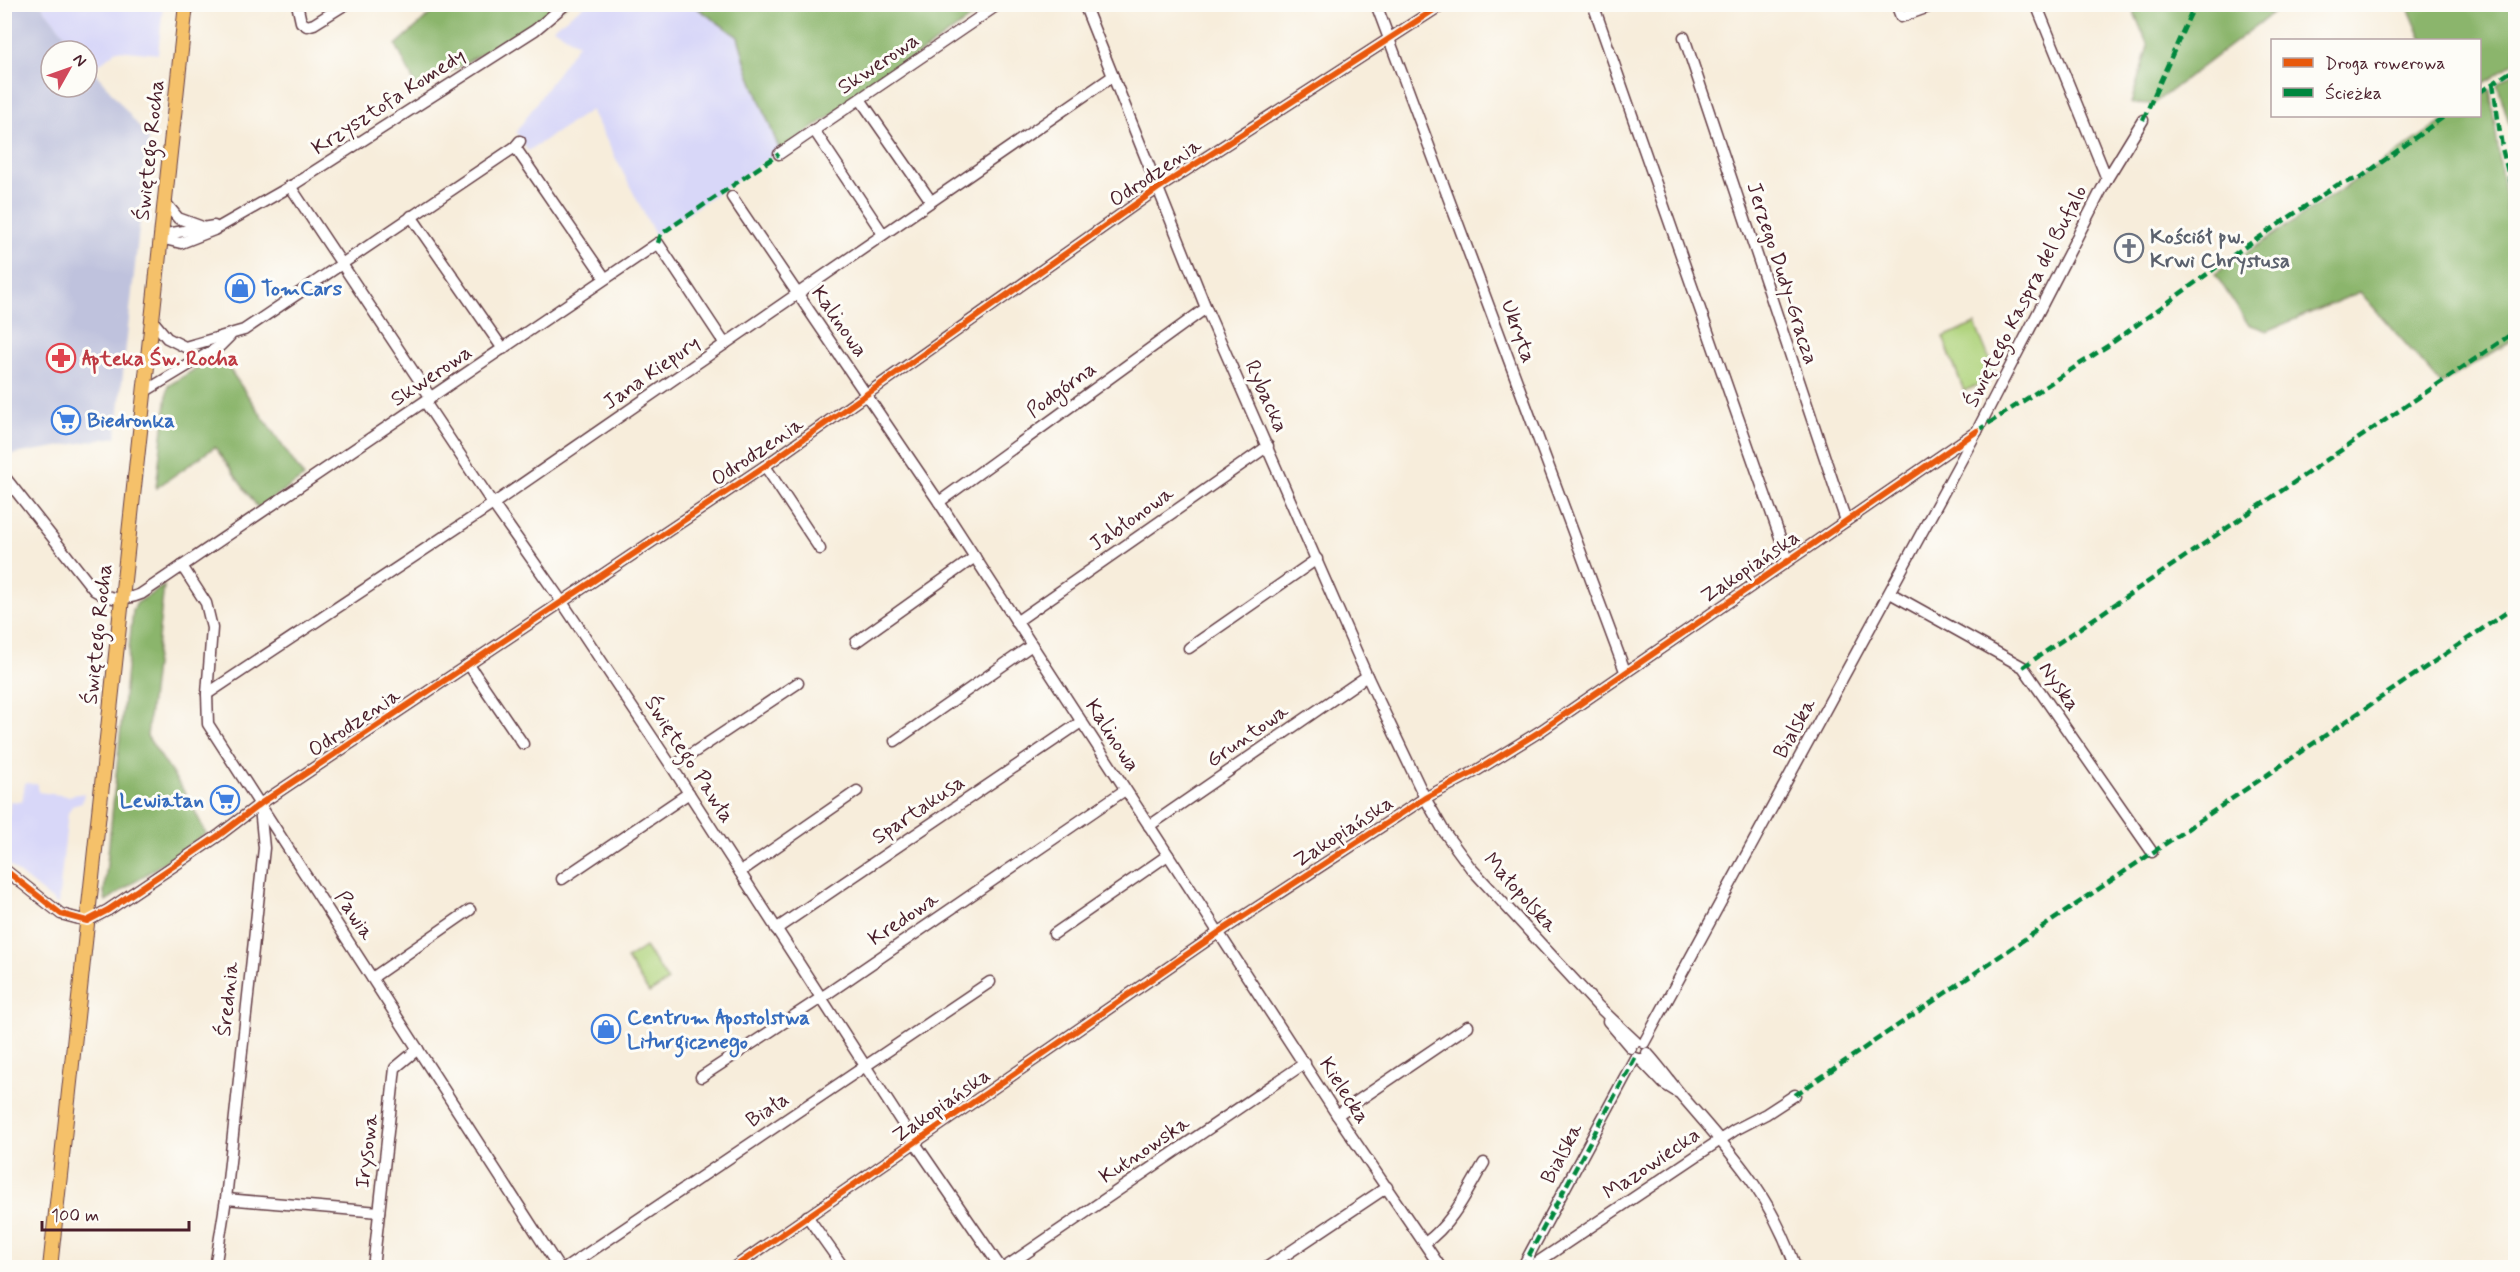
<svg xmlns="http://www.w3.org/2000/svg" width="2520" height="1272" font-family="Mynerve,sans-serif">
  <rect width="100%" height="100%" fill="#fdfcf7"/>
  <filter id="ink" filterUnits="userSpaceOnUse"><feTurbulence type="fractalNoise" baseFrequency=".0167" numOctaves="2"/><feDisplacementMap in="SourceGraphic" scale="12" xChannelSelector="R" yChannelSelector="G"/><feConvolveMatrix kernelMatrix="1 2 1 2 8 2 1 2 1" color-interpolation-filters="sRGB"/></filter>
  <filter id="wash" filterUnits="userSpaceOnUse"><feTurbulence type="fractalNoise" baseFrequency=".008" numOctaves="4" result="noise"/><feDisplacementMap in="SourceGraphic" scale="24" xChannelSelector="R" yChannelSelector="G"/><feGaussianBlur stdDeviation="1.35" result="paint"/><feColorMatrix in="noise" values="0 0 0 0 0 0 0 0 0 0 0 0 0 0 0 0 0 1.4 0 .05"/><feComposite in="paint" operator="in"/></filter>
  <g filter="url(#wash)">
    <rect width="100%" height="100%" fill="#f7eddb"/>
    <g fill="#d8d7f8">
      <polygon points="41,5 163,5 158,54 117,50 93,69 87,62 87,51 78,51"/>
      <polygon points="585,5 693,5 738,37 748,71 780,151 655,235 591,110 528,151 516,132 578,44 553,28"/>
      <polygon points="25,783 38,784 38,792 68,796 84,793 82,803 72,806 68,813 58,905 5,862 10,801 22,802"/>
    </g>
    <polygon fill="#bfc2dd" points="5,4 41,5 78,51 51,51 51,87 87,87 87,62 149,139 116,437 9,455 4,450"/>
    <g fill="#afd37c" stroke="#7c7954" stroke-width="1.5">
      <polygon points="1975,324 1997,377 1964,391 1943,337"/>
      <polygon points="645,947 668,981 649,993 627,959"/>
    </g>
    <g fill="#8bb56c" stroke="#6a6a4c" stroke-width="1.5">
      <polygon points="970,4 975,15 780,151 748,71 738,37 693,5"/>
      <polygon points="441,5 567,5 418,90 396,45"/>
      <polygon points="2131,5 2278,5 2277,10 2153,104 2131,103 2148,46"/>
      <polygon points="2407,5 2515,5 2515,62 2480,86 2480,40 2422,40"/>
      <polygon points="2515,72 2515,160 2512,132 2497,84"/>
      <polygon points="2490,89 2515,273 2515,339 2441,384 2360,292 2267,331 2248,324 2215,274 2451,116 2480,116 2480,96"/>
      <polygon points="219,354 304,477 258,508 215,447 156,488 168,386"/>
      <polygon points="164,586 147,736 189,799 206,834 106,901 104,893 133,610 137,603"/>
    </g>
  </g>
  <g filter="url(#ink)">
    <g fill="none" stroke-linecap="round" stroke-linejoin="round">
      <g stroke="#643e45" stroke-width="13">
        <g id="minor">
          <polyline points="297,4 301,22 307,26 314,24 346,4"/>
          <polyline points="1084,4 1206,308 1367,676 1425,798 1445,833 1470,867 1598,1006 1636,1042"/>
          <polyline points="1376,4 1625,671"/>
          <polyline points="1593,4 1788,560"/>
          <polyline points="1896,4 1901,17 1937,4"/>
          <polyline points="2036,4 2107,179"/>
          <polyline points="1684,37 1846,521"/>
          <polyline points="860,99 931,201"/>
          <polyline points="814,130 883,234"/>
          <polyline points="515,147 605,278"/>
          <polyline points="779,154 999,4"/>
          <polyline points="290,186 431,398"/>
          <polyline points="732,197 939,502 1337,1115 1441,1268"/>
          <polyline points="164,201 178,218 200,226"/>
          <polyline points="411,216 503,349"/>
          <polyline points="160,235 214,226"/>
          <polyline points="160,238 181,243 214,230 293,185 535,30 566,4"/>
          <polyline points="152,320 167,338 185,347 244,330 515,147 520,141"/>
          <polyline points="144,392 220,346 230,336"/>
          <polyline points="425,402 493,504 562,602 672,767 915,1143 1001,1268"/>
          <polyline points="765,466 820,549"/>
          <path d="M 4,476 L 94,590 C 109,600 124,601 141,594 L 658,243 L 725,344"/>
          <polyline points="939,502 1206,308"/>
          <polyline points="182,566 206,603 212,628 207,694 208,724 559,1268"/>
          <polyline points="1890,593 2023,667 2152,852"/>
          <polyline points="1016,622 1268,446"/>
          <polyline points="856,642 975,557"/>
          <polyline points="1189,648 1317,559"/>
          <polyline points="469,665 523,744"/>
          <polyline points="207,694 493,504 1113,76"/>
          <polyline points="895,741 1032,645"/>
          <polyline points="672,767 798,683"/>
          <polyline points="1149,826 1367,676"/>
          <polyline points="4,869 61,914 87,921 108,910 218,836 260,804 765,466 1157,189 1443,4"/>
          <polyline points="740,872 857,791"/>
          <polyline points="562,879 689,793"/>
          <polyline points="776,929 1081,722"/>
          <polyline points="1054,934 1168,855"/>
          <polyline points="372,978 470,910"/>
          <polyline points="1608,1021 1631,1048"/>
          <polyline points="1644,1043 1977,431 2107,179 2143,120"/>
          <path d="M 1647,1053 C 1660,1067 1670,1082 1682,1096 C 1733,1155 1769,1192 1796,1268"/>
          <polyline points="1640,1059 1664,1084 1677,1092"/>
          <polyline points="701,1077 821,998 1125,790"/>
          <polyline points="1337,1115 1468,1026"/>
          <polyline points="226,1199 379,1212"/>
          <polyline points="807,1216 844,1268"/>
          <path d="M 1425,1243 C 1453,1223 1466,1193 1484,1163"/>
          <polyline points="215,1268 226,1199 264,848 260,808"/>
          <polyline points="373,1268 395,1068 418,1049"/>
          <polyline points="566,1268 990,982"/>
          <polyline points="733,1268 1218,933 1425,798 1476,771 1542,730 1977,431"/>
          <polyline points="1004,1268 1305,1063"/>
          <polyline points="1266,1268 1387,1187"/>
          <polyline points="1522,1268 1635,1058"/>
          <polyline points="1529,1268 1735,1130 1766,1114 1795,1095"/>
        </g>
      </g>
      <g stroke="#643e45" stroke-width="16">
        <polyline id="major" points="50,1268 186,4"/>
      </g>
      <use href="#minor" stroke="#fff" stroke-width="10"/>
      <use href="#major" stroke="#f5c16b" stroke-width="14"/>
      <g stroke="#00873e" stroke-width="4.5" stroke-dasharray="9 4.5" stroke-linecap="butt">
        <polyline points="2493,83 2502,148 2516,203"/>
        <polyline points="2480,92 2516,68"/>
        <polyline points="2143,120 2195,4"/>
        <polyline points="658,243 661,234 779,154"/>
        <polyline points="1977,431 2109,345 2239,251 2337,185 2360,178 2445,116"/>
        <polyline points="2023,667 2516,331"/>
        <polyline points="1795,1095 2516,606"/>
        <polyline points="1522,1268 1635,1058"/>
      </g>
      <g stroke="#fdfcf7" stroke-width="10">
        <g id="cycleway">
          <polyline points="4,869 61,914 87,921 108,910 218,836 260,804 765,466 1157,189 1443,4"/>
          <polyline points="733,1268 1218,933 1425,798 1476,771 1542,730 1977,431"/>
        </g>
      </g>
      <use href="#cycleway" stroke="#e8590c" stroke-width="6"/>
    </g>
  </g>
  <defs>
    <g id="church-ring" transform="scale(1.5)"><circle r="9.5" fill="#fdfcf7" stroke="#6b7280" stroke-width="1.5"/><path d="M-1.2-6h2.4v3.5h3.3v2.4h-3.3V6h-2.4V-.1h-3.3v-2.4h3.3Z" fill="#6b7280"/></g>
    <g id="shop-ring" transform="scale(1.5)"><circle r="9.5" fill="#fdfcf7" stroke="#3f7fe0" stroke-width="1.5"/><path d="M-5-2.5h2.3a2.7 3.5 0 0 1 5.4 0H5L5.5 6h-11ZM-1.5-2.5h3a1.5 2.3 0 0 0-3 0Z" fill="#3f7fe0"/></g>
    <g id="pharmacy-ring" transform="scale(1.5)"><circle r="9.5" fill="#fdfcf7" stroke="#e0444e" stroke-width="1.5"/><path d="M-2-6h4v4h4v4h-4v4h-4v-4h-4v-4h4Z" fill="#e0444e"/></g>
    <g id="supermarket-ring" transform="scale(1.5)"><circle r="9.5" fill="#fdfcf7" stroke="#3f7fe0" stroke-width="1.5"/><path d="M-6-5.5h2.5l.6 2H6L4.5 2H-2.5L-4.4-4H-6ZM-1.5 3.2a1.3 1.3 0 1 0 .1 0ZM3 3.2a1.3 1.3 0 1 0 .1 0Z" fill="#3f7fe0"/></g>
  </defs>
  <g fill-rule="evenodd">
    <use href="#church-ring" x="2129" y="248"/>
    <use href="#shop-ring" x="240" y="288"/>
    <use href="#pharmacy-ring" x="61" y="358"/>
    <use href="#supermarket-ring" x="66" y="420"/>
    <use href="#supermarket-ring" x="225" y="800"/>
    <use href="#shop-ring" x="606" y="1029"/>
  </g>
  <g text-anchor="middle" stroke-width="6" stroke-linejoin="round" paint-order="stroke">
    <g font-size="21" fill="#4a1f2b" stroke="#fdfcf7">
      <text transform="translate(878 63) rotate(-34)" y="7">Skwerowa</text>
      <text transform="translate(388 101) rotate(-33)" y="7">Krzysztofa Komedy</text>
      <text transform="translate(149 150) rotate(-84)" y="7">Świętego Rocha</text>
      <text transform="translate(1155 172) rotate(-34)" y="7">Odrodzenia</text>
      <text transform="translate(1783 273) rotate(72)" y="7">Jerzego Dudy-Gracza</text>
      <text transform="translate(2025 296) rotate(-63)" y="7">Świętego Kaspra del Bufalo</text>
      <text transform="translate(840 321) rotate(55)" y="7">Kalinowa</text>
      <text transform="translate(1519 331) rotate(70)" y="7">Ukryta</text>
      <text transform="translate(651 372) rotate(-35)" y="7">Jana Kiepury</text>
      <text transform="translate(431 375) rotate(-34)" y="7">Skwerowa</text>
      <text transform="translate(1061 389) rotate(-36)" y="7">Podgórna</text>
      <text transform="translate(1267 396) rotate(66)" y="7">Rybacka</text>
      <text transform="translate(757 451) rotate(-34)" y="7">Odrodzenia</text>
      <text transform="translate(1131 518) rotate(-35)" y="7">Jabłonowa</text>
      <text transform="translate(1750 566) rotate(-34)" y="7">Zakopiańska</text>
      <text transform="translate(97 634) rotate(-84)" y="7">Świętego Rocha</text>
      <text transform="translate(2060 686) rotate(55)" y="7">Nyska</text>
      <text transform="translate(354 722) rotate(-34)" y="7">Odrodzenia</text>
      <text transform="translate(1794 728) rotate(-61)" y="7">Bialska</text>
      <text transform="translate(1113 735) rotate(57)" y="7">Kalinowa</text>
      <text transform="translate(1247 735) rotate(-35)" y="7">Gruntowa</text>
      <text transform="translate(690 759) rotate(57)" y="7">Świętego Pawła</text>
      <text transform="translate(918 809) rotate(-34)" y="7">Spartakusa</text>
      <text transform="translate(1343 831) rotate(-33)" y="7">Zakopiańska</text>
      <text transform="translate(1521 892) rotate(48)" y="7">Małopolska</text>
      <text transform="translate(355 915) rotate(57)" y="7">Pawia</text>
      <text transform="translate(903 918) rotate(-34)" y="7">Kredowa</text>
      <text transform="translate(227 999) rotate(-84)" y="7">Średnia</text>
      <text transform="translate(1345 1090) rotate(57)" y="7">Kielecka</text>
      <text transform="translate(941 1105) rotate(-35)" y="7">Zakopiańska</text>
      <text transform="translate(767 1109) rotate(-34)" y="7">Biała</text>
      <text transform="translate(1144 1149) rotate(-34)" y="7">Kutnowska</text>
      <text transform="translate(366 1151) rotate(-83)" y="7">Irysowa</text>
      <text transform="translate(1561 1153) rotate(-62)" y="7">Bialska</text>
      <text transform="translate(1651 1163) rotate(-34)" y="7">Mazowiecka</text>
    </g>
    <g font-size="21" font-weight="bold" fill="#5b616d" stroke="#fdfcf7" text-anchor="start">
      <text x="2150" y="243">Kościół pw.<tspan x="2150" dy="24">Krwi Chrystusa</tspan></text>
    </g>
    <g font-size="21" font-weight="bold" fill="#366cbe" stroke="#fdfcf7" text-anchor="start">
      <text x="261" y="295">TomCars</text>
      <text x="87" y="427">Biedronka</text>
      <text x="204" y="807" text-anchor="end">Lewiatan</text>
      <text x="627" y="1024">Centrum Apostolstwa<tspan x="627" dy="24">Liturgicznego</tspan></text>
    </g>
    <g font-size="21" font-weight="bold" fill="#be3a42" stroke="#fdfcf7" text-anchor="start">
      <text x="82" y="365">Apteka Św. Rocha</text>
    </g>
  </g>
  <rect width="2520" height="1272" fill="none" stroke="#fdfcf7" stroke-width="24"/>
  <rect x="2271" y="39" width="210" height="78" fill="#fdfcf7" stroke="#b5a4a5" stroke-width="1.5"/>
  <rect x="2283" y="58" width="30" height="9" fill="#e8590c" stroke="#b5a4a5" stroke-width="1.5"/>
  <text x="2325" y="69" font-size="18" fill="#4a1f2b">Droga rowerowa</text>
  <rect x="2283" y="88" width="30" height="9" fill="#00873e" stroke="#b5a4a5" stroke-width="1.5"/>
  <text x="2325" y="99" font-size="18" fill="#4a1f2b">Ścieżka</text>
  <g transform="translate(69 69) rotate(50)"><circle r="28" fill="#fdfcf7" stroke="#b5a4a5" stroke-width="1.5"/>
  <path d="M0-4.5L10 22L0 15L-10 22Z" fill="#d1495b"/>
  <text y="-9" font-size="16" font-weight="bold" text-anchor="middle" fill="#4a1f2b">N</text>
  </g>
  <path d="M42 1221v9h147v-9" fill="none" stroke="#4a1f2b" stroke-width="3"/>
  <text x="51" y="1221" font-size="18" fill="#4a1f2b" stroke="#fdfcf7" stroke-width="4.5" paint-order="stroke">100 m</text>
</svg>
